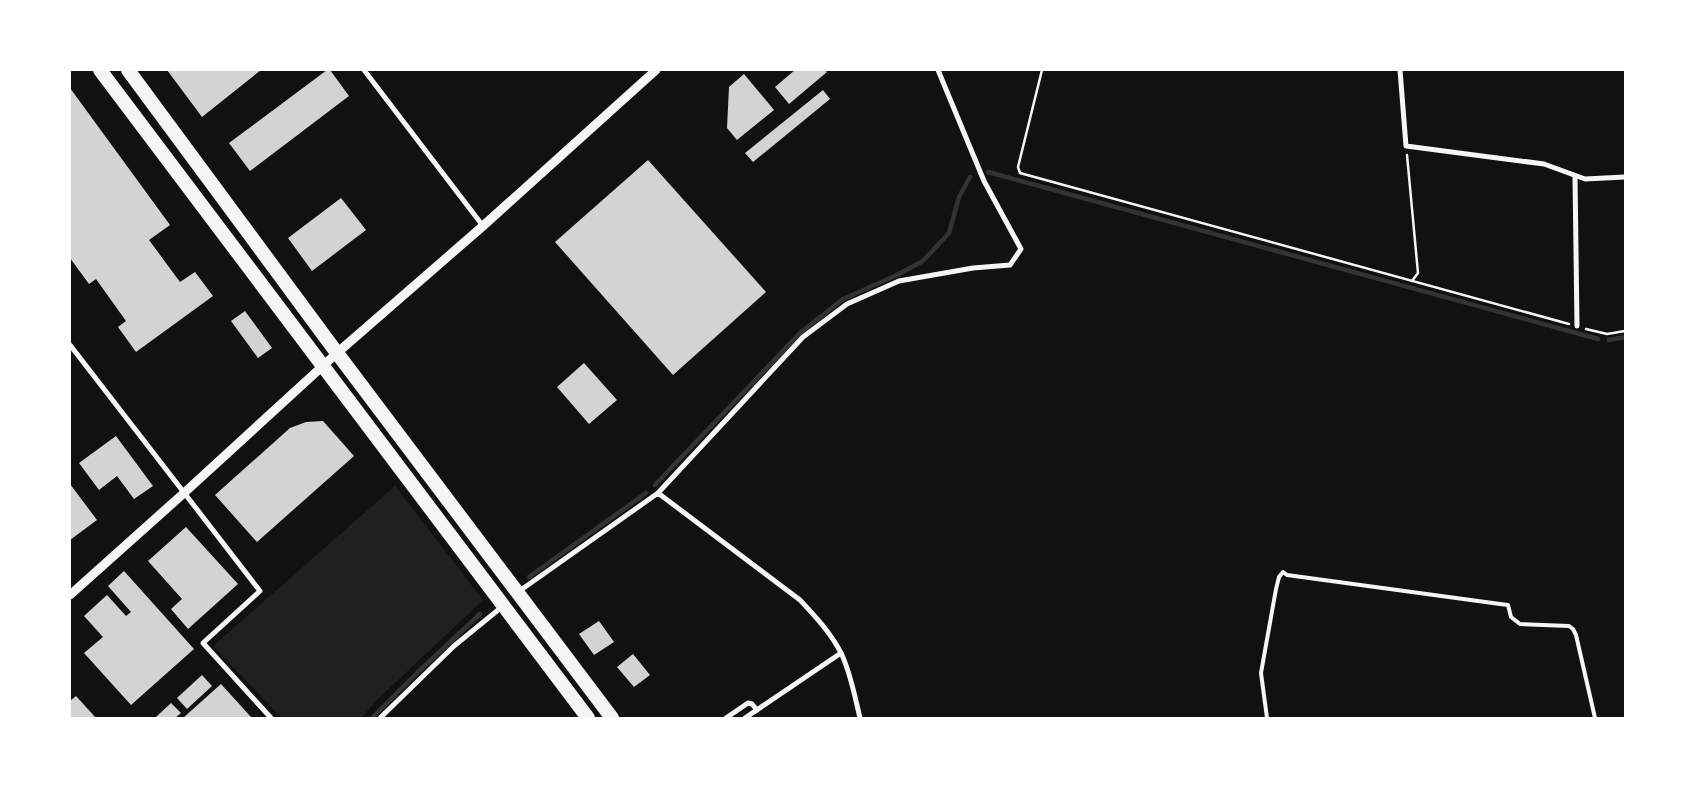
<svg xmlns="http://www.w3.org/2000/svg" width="1695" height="788" font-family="Inter,sans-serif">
  <rect width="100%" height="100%" fill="#111"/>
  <polygon fill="#202020" points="395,486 483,600 379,698 361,718 282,718 213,646"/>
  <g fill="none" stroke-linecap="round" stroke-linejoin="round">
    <g stroke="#333" stroke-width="4.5">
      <polyline points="988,172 1598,339"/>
      <polyline points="1609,340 1625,337"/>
      <polyline points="655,485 800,333 843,299 897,275 923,261 949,233 959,197 970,177"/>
      <polyline points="529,577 646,493"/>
      <polyline points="372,718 417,673 480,614"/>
    </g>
  </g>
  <g fill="#d3d3d3">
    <polygon points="167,70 261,70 202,117"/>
    <polygon points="327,70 330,70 349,96 250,171 229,143"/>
    <polygon points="795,70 825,70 827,72 789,104 775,87"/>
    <polygon points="744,74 774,110 737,140 727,128 729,87"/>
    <polygon points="70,88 170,225 149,240 180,282 195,272 213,296 136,352 118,327 126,321 96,279 89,284 70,258"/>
    <polygon points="823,90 830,99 753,162 745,153"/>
    <polygon points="648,160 766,292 673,375 555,242"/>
    <polygon points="341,198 366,230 312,271 288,238"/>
    <polygon points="245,311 272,348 258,358 231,321"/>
    <polygon points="584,363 617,400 589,424 557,387"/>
    <polygon points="323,421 354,456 257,542 215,495 290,428 306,422"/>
    <polygon points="116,436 153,486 134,499 117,476 99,490 79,463"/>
    <polygon points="70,484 97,520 70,540"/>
    <polygon points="186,527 238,584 188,629 171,609 182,599 148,561"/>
    <polygon points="124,571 194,649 131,705 84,653 103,637 84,616 107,595 126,616 131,612 108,586"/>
    <polygon points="599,621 614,642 594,655 579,634"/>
    <polygon points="633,654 650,675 634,687 617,667"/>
    <polygon points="202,675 212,686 187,709 177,698"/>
    <polygon points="221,684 251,717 250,718 183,718"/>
    <polygon points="76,696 96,718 70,718 70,701"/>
    <polygon points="171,703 181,713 175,718 157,718 156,717"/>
  </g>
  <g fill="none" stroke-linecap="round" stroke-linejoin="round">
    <g stroke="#f5f5f5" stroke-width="2.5">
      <polyline points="1042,70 1018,167 1020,173 1569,324"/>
      <polyline points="1407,155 1418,273 1412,281"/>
      <polyline points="1586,329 1607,334 1625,331"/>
    </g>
    <polyline stroke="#f5f5f5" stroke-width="4" points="1267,718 1261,673 1276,589 1279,577 1283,572 1287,575 1500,604 1508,605 1511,617 1520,624 1569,626 1573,629 1576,635 1595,718"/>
    <g stroke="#f5f5f5" stroke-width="5">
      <polyline points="364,70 483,226"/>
      <polyline points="1400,70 1406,146 1544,164 1585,179 1625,177"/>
      <polyline points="1575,176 1577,326"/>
      <polyline points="70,345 260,591 203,643 271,718"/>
      <polyline points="658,493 803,337 847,304 899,281 973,268 1010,265 1021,249 984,181 938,70"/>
      <path d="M 518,592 L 658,493 L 800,600 C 815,616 832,634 842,655 C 851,675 855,697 860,718"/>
      <polyline points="380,718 454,646 503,606"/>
      <polyline points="726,718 748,703 752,704 757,710"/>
      <polyline points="745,718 841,653"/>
    </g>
    <polyline stroke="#f5f5f5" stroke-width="9" points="70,595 184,493 337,353 483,226 656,70"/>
    <g stroke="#f5f5f5" stroke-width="14">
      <polyline points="100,70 588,718"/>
      <polyline points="128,70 337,353 612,718"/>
    </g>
  </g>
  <rect width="1695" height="788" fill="none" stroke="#ffffff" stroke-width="142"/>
</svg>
